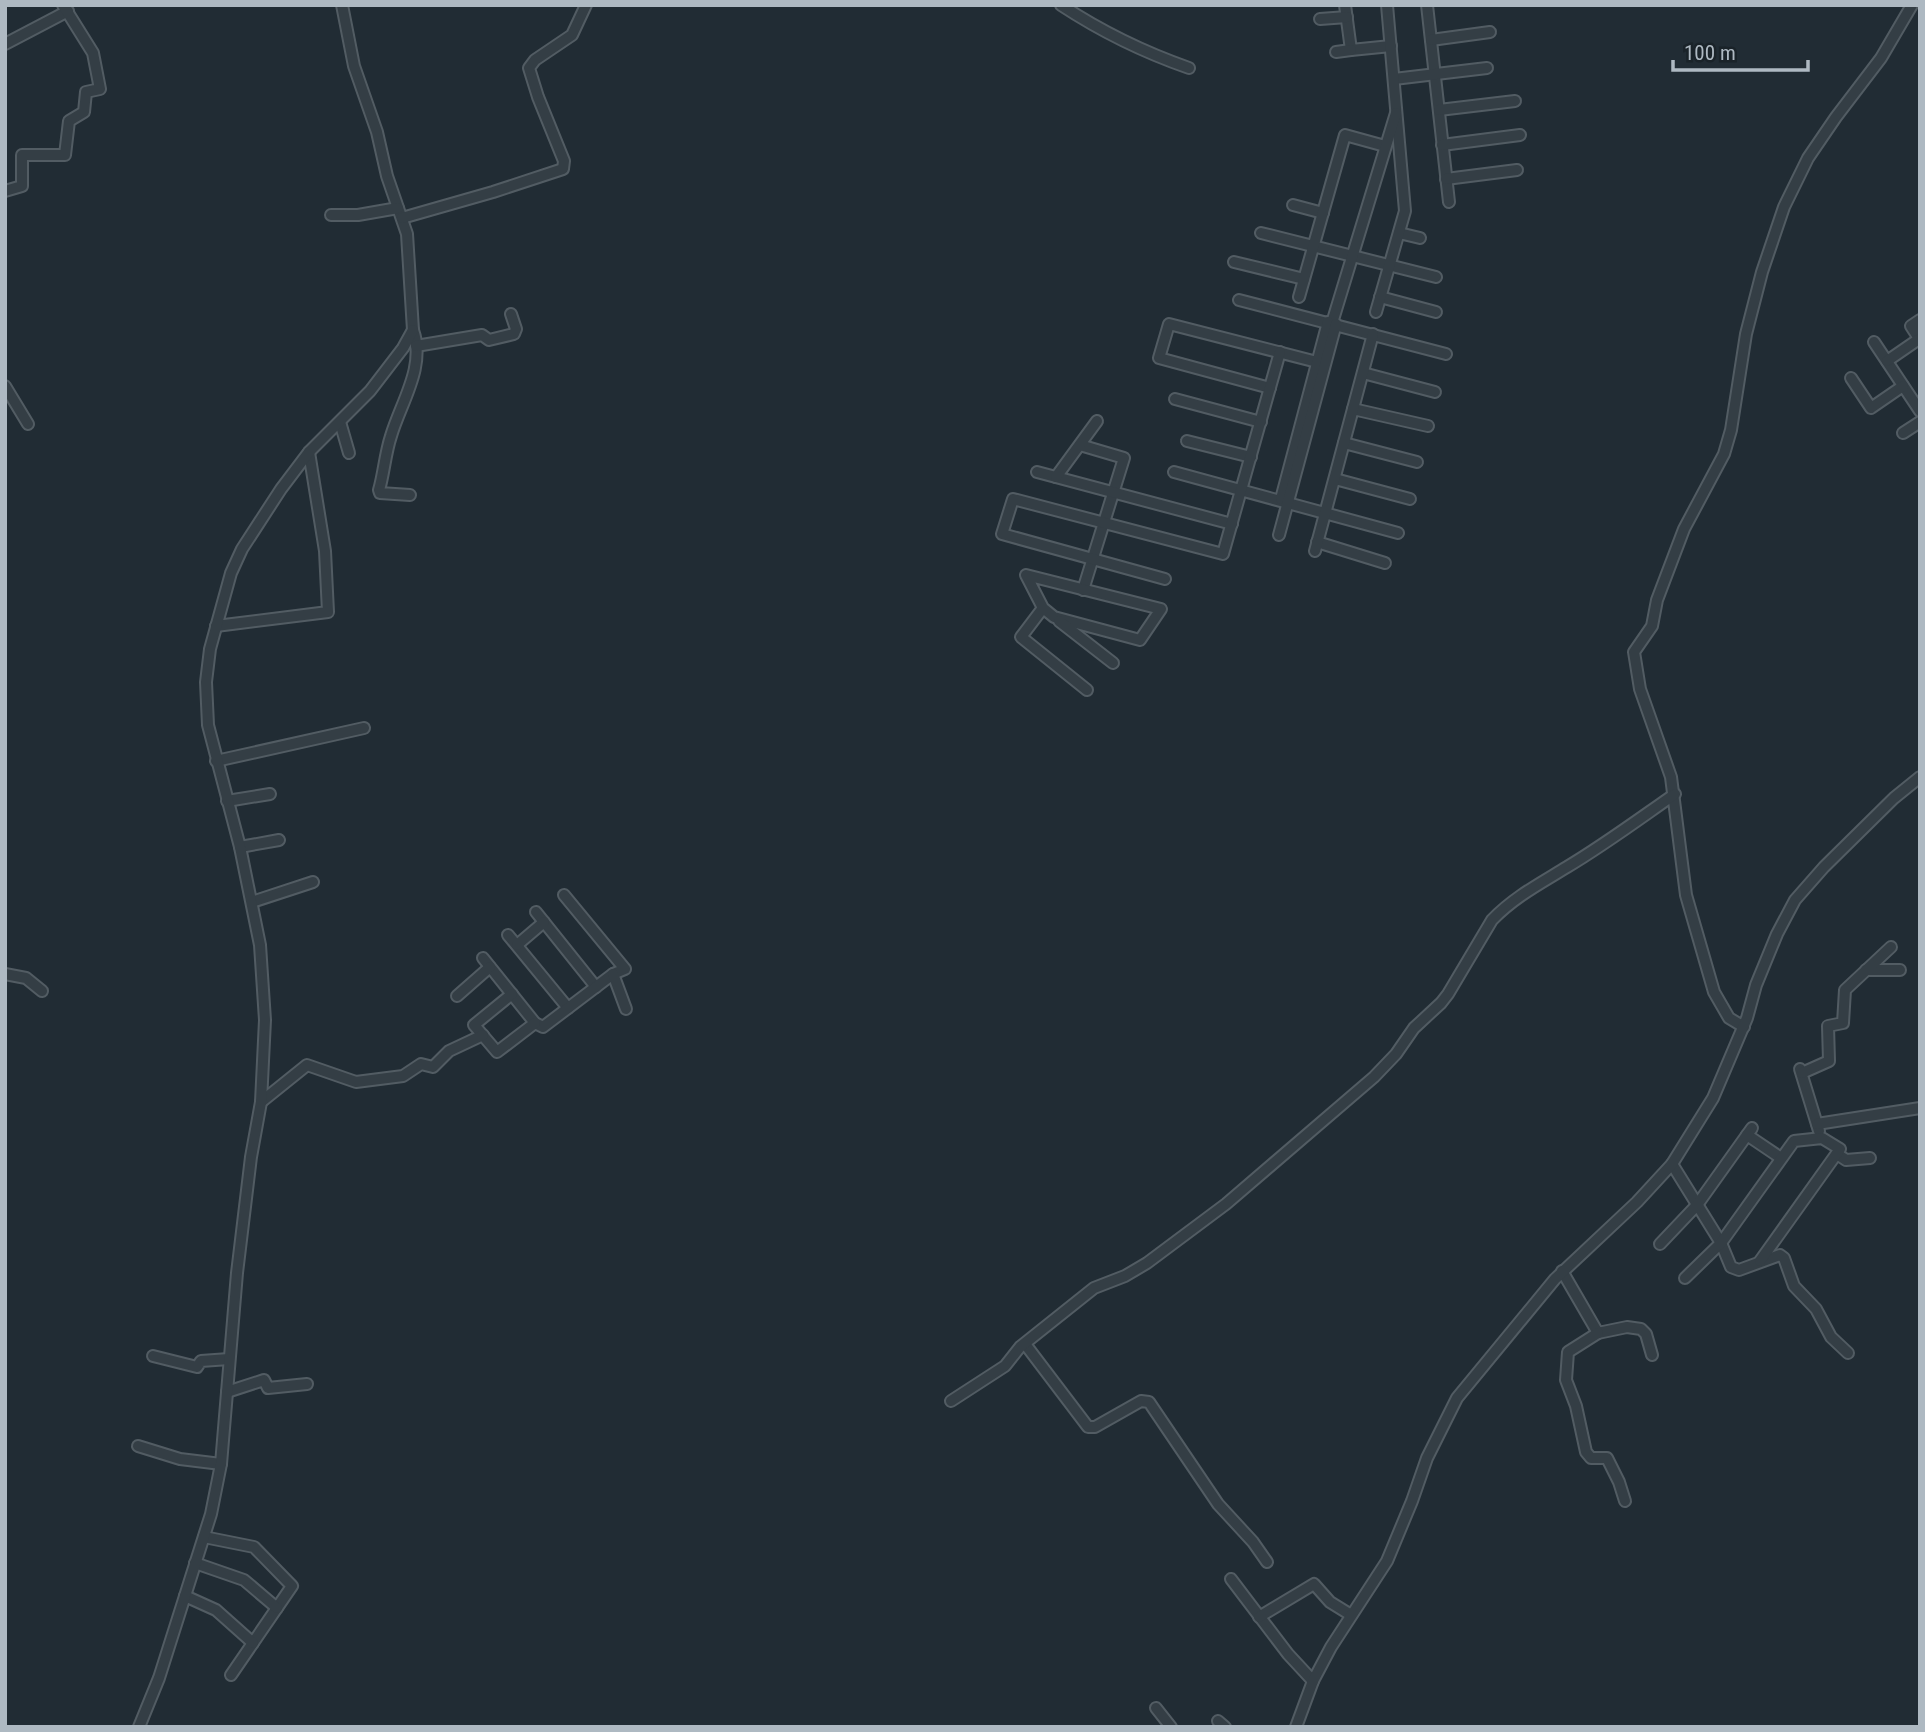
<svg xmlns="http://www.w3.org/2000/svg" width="1925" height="1732" font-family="'Roboto Condensed',sans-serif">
  <rect width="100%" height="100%" fill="#212c34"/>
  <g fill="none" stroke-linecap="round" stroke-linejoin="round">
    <g stroke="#525c63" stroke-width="14">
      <g id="street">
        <path d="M 342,5 L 354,66 L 377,132 L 387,176 L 407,234 L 413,330 C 426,367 401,402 391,436 C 385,454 384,473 379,490 L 380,493 L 410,495"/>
        <path d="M 1061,5 C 1102,32 1143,52 1189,68"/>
        <polyline points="1345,5 1351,50 1391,46"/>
        <polyline points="1427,5 1449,202"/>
        <polyline points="1320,19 1347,17"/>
        <polyline points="1431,40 1490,32"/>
        <polyline points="5,44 68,11"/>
        <polyline points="1336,52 1351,50"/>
        <polyline points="1394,79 1487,68"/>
        <polyline points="1439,110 1515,101"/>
        <polyline points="1442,145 1520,135"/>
        <polyline points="1446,179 1517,170"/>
        <polyline points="5,191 22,186 22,155 65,155 69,121 84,112 86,92 100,89 93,53 63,5"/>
        <polyline points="1293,205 1323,213"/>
        <polyline points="331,215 358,215 398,208"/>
        <polyline points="402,218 493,192 563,169 564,161 538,97 529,68 535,60 572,35 586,5"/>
        <polyline points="1261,233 1436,277"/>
        <polyline points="1399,233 1420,238"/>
        <polyline points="1234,262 1304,279"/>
        <polyline points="1299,297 1345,135 1385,146"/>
        <polyline points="1380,297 1436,312"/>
        <polyline points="1239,300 1446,354"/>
        <polyline points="1376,312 1405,211 1387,5"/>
        <polyline points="1920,320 1911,326 1920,340"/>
        <polyline points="1332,323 1396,113"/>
        <polyline points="1874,342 1920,411"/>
        <polyline points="416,346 482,335 489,340 514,334 516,329 511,314"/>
        <polyline points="1887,361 1919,339"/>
        <polyline points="1363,373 1435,392"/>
        <polyline points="1851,378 1871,408 1903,386"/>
        <polyline points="5,386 28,424"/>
        <polyline points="1270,388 1159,358 1169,324 1317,362"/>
        <polyline points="1175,399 1261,422"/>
        <polyline points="1353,409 1428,426"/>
        <polyline points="340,422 349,453"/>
        <polyline points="1903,433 1920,422"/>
        <polyline points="1187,441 1251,457"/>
        <polyline points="1344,443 1417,462"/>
        <polyline points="1080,445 1124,458 1083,590"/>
        <polyline points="1037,472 1232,524"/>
        <polyline points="1174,472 1398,533"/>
        <polyline points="1056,477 1097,421"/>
        <polyline points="1335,479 1410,499"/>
        <polyline points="1281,499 1328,322"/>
        <polyline points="1279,535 1336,324"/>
        <polyline points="1317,542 1385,563"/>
        <polyline points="1315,551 1373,334"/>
        <polyline points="1165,579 1002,534 1013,499 1223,554 1280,352"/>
        <polyline points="1043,608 1054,617 1140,640 1161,609 1026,575 1043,608 1021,637 1087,690"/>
        <polyline points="1059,621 1113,663"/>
        <polyline points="216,626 328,612 325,551 309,452"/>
        <polyline points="216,761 364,728"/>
        <polyline points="227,801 270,794"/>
        <polyline points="240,847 279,840"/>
        <polyline points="252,902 313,882"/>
        <polyline points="536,912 596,987"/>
        <polyline points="508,935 568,1008"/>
        <polyline points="517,945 544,922"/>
        <polyline points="483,958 535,1023 543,1027 613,974 625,969 564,895"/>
        <polyline points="1866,970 1900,970"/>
        <polyline points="5,974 26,978 42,991"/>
        <polyline points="613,974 626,1009"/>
        <polyline points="512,994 474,1025 497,1052 535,1023"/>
        <polyline points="457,996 490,967"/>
        <polyline points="1744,1027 1729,1018 1714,992 1686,895 1671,777 1640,689 1634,652 1652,626 1657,600 1684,529 1724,454 1731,430 1746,334 1762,272 1784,207 1808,158 1836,117 1881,58 1912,5"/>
        <polyline points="1800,1069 1819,1131"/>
        <polyline points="1802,1073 1829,1061 1828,1026 1843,1023 1845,990 1891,947"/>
        <polyline points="261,1102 307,1065 356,1082 403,1076 421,1064 433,1067 449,1051 483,1035"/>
        <polyline points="1817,1124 1920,1108"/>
        <polyline points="1747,1135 1781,1158"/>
        <polyline points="1837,1154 1846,1160 1870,1158"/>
        <polyline points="1672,1164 1721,1243 1731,1267 1739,1270 1780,1255 1784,1258 1794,1286 1816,1309 1831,1337 1848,1353"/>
        <polyline points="1660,1244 1697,1205 1752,1128"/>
        <polyline points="1562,1271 1598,1333 1627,1327 1641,1329 1646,1334 1652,1355"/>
        <polyline points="1685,1278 1721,1243 1794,1141 1822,1138 1840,1149 1760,1261"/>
        <polyline points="1598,1333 1568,1352 1566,1380 1576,1406 1586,1452 1591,1458 1607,1458 1619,1482 1625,1501"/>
        <polyline points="1025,1344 1088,1427 1095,1427 1141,1401 1149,1402 1218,1504 1253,1542 1267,1562"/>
        <polyline points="153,1356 197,1367 201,1361 229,1359"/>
        <polyline points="227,1392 264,1380 268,1388 307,1384"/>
        <path d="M 951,1401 L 1005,1366 L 1020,1347 L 1094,1288 L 1125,1276 L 1147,1263 L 1226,1204 L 1374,1077 L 1396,1054 L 1414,1028 L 1441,1003 L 1448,994 L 1492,920 C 1514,897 1541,883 1567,867 C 1604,845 1639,819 1675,794"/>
        <polyline points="138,1446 180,1459 221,1464"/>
        <polyline points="204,1537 254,1547 292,1586 231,1675"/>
        <polyline points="195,1563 244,1580 277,1608"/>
        <polyline points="1231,1579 1288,1654 1313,1681"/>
        <polyline points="185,1596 216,1610 253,1643"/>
        <polyline points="1259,1617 1314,1584 1330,1602 1351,1615"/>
        <polyline points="1156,1708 1171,1727"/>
        <polyline points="1218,1721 1225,1727"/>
        <polyline points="139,1727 159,1678 211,1514 221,1464 237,1273 251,1157 261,1102 265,1020 260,945 240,847 208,725 206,682 210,649 231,573 242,549 281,489 309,452 370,391 403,348 413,330"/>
        <polyline points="1296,1727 1313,1681 1331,1647 1387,1561 1412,1501 1427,1458 1457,1398 1555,1279 1637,1202 1672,1164 1713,1098 1747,1018 1756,985 1777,934 1795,900 1824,867 1894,798 1920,777"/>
      </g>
    </g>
    <use href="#street" stroke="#343e45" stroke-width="10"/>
  </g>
  <rect width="1925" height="1732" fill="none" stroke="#aeb9c2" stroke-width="14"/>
  <path d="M1673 60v10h135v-10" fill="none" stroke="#aeb9c2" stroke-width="3.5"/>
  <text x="1684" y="60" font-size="21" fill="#aeb9c2" stroke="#1a2329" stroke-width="5" paint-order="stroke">100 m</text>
</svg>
